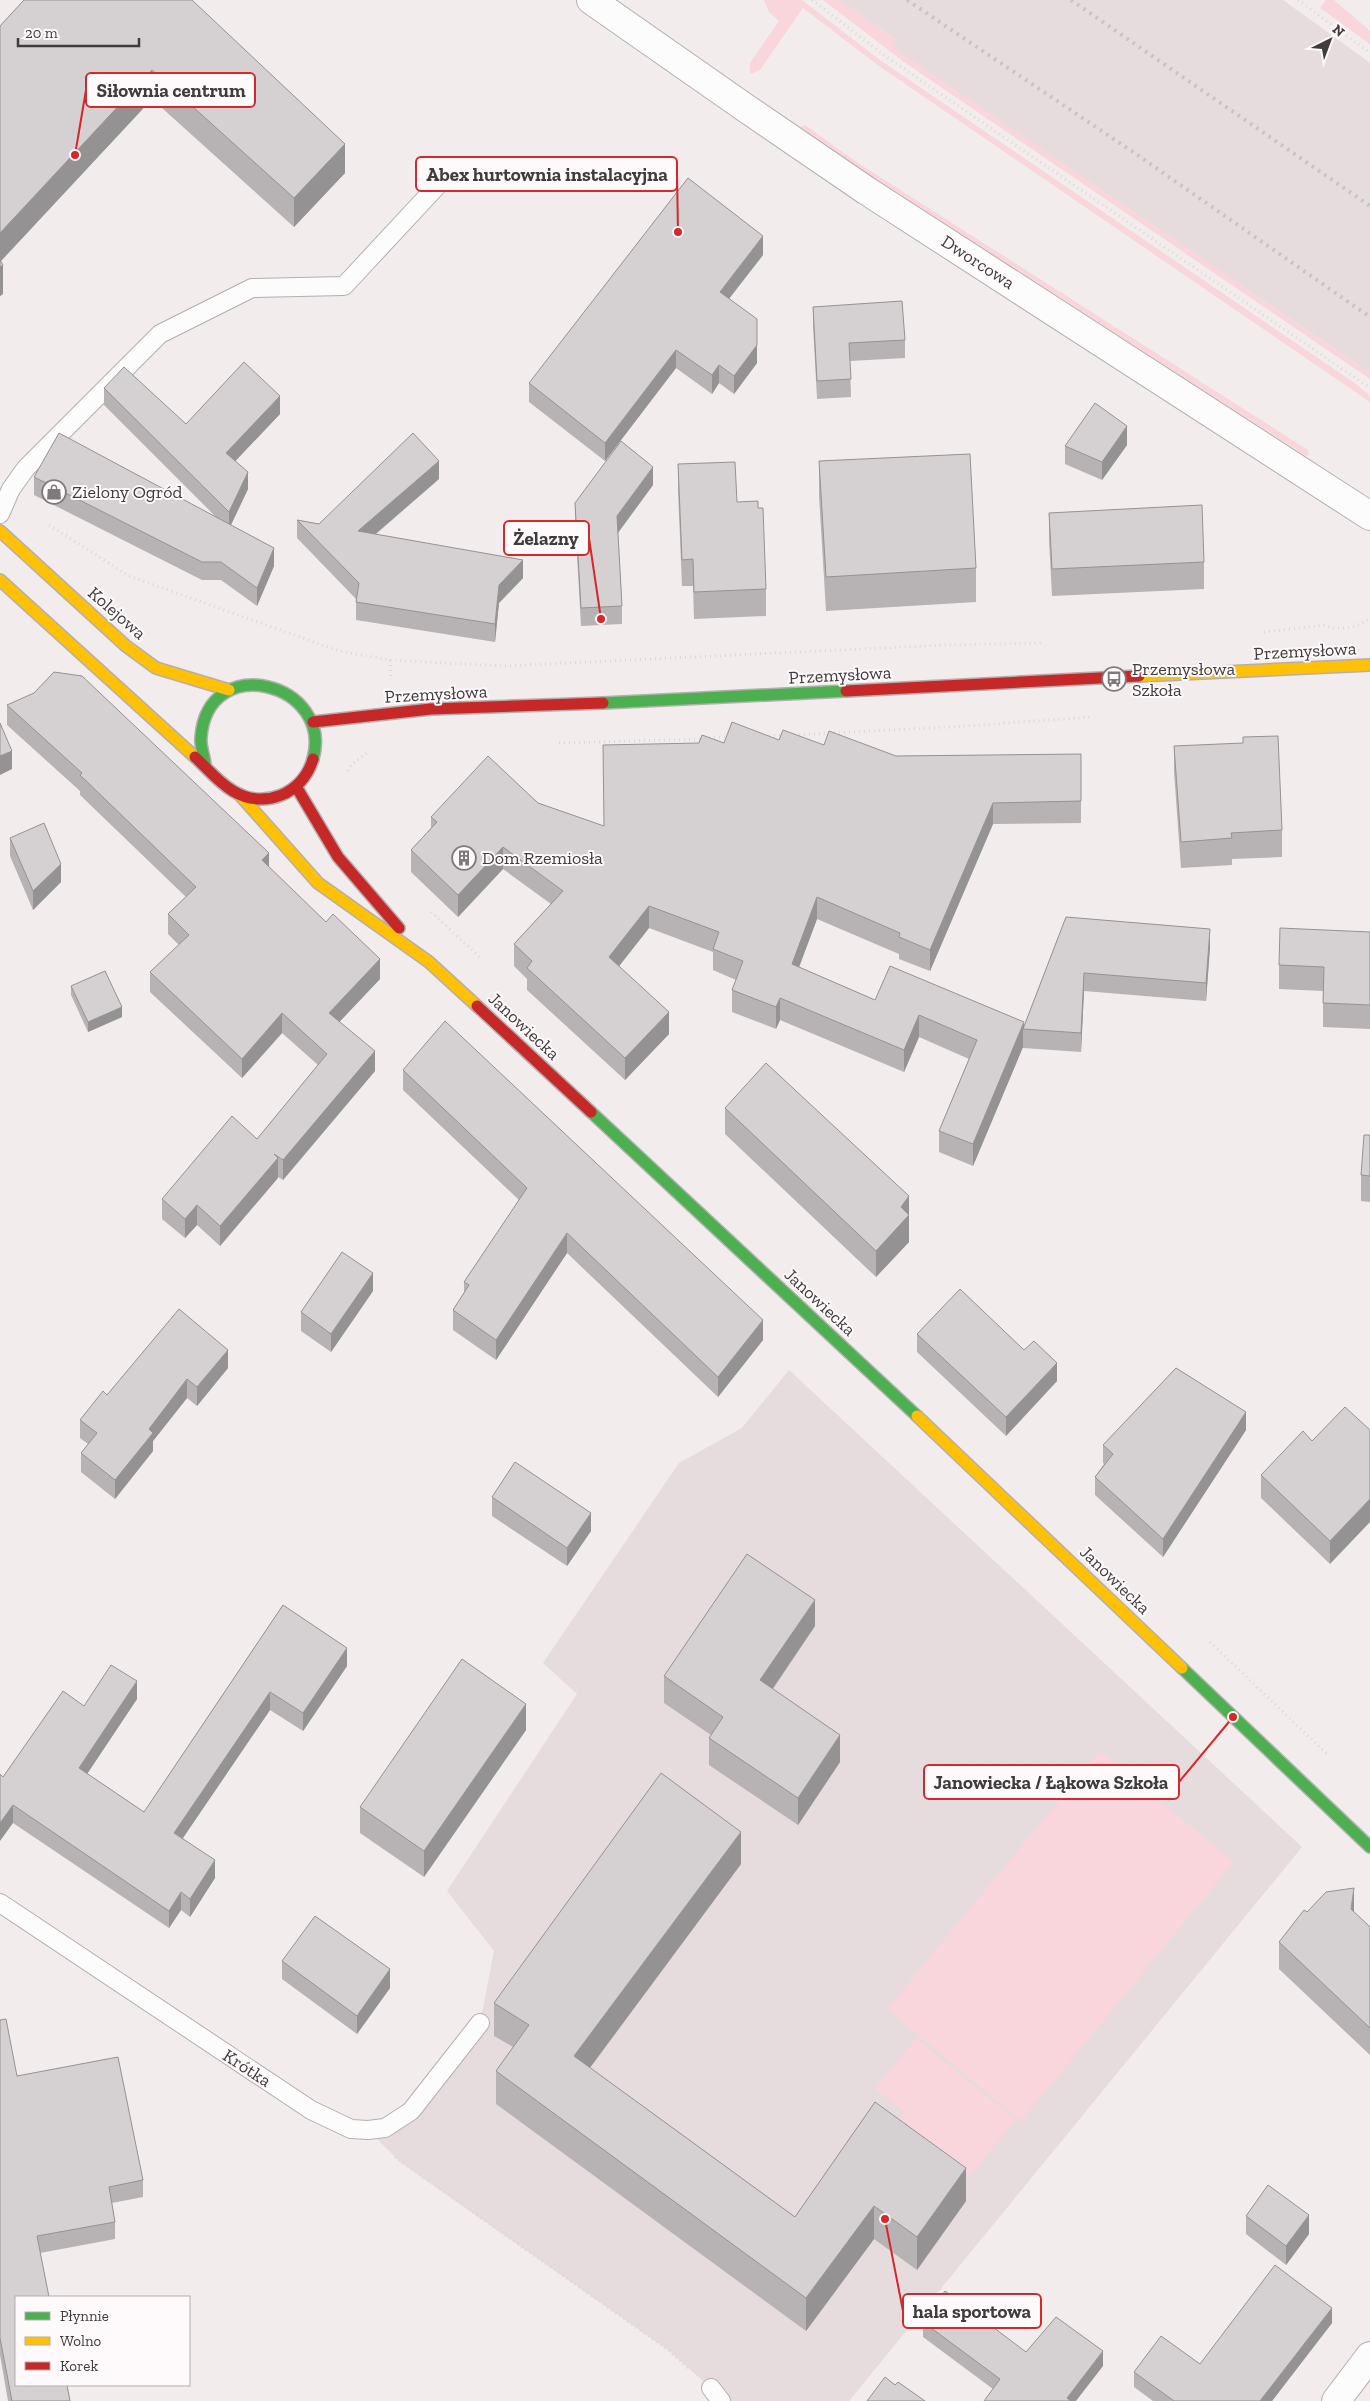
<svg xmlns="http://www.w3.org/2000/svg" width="1370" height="2401" font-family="'Zilla Slab',serif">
  <rect width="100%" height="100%" fill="#f2eced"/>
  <g fill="#e6dbdd">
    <polygon points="839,0 1283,0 1370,63 1370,373 892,47 897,40"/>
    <polygon points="789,1370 1302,1847 849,2401 721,2401 711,2388 668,2350 400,2162 368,2130 385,2128 480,2023 494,1951 447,1891 577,1694 543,1663 679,1463 742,1428"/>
  </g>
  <g fill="#f8d6dc">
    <polygon points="764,0 802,0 880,60 1356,384 1370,396 1370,402 879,66 803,8 760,70 750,74 750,63 779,21 769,12"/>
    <polygon points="823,0 839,0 897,40 893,47 1370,373 1370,379 904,62"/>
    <polygon points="1326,0 1334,0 1370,31 1370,44 1320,8"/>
    <polygon points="805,125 858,163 1308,450 1309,455 1306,456 847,163 801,131 801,127"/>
    <polygon points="1100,1751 1234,1862 1021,2121 887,2009"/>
    <polygon points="916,2038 1016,2120 970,2176 955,2163 890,2129 904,2112 875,2089"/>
  </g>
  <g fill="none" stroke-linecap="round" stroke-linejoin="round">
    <g stroke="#b3afaf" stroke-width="20">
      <g id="lane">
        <polyline points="0,514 11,489 26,468 160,334 252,288 344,286 450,172"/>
        <polyline points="0,1903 311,2110 351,2129 368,2130 385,2128 411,2111 480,2023"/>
        <polyline points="711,2388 721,2401"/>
      </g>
    </g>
    <g stroke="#b3afaf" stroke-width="30">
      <g id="street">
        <polyline points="591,0 747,109 867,191 1370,516"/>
        <polyline points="1336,2401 1370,2356"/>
      </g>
    </g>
    <g stroke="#b3afaf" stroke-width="14">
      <g id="fast">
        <polyline points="603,703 846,691"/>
        <path d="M 205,764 C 204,755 200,746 201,737 C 208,650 334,683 313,759"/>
        <polyline points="591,1112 917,1416"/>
        <polyline points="1182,1668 1370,1847"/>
      </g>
    </g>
    <g stroke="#b3afaf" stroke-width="14">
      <g id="slow">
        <polyline points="0,531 126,646 156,668 229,690"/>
        <polyline points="0,580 195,757"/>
        <polyline points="1139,676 1370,665"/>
        <polyline points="239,794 318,883 429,962 477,1006"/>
        <polyline points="917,1416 1182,1668"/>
      </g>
    </g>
    <g stroke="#b3afaf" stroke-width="14">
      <g id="jam">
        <polyline points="846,691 1139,676"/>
        <polyline points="313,722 431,709 603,703"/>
        <path d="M 195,757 C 207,768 218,782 233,791 C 264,810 303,794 313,759"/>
        <polyline points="297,788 338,857 399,928"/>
        <polyline points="477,1006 591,1112"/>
      </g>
    </g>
    <g stroke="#dad8d9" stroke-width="3" stroke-dasharray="1 4" stroke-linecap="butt">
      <polyline points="812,0 884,55 1370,388"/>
      <polyline points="1298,0 1370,53"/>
      <polyline points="49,525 129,576 339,651 390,660 504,666 945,645 1041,643"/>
      <path d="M 1264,632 L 1325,625 C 1338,632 1359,627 1370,618"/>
      <polyline points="390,660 391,677"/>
      <polyline points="794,735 966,726 1092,717"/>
      <polyline points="764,736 783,735"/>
      <polyline points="709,738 730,737"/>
      <polyline points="559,743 703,739"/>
      <polyline points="348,771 351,765 367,753"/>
      <polyline points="431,912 482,959"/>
      <polyline points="1210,1642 1328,1755"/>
      <polyline points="395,2157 668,2350 688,2368"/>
    </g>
    <use href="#lane" stroke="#fdfcfc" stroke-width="18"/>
    <use href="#street" stroke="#fdfcfc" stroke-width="28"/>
    <use href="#fast" stroke="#4caf50" stroke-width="11"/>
    <use href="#slow" stroke="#ffc107" stroke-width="11"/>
    <use href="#jam" stroke="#c62828" stroke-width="11"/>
    <g stroke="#c6c5c5" stroke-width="4" stroke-dasharray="2.5 5" stroke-linecap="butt">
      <polyline points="907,0 1136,154 1370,317"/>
      <polyline points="1071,0 1370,206"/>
    </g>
  </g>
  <g fill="#b7b3b5">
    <polygon points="24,0 345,173 294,227 152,99 1,261 3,294 0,296 0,26"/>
    <polygon points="763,255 729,299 757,363 734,394 719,383 712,394 676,368 605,461 529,402 529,383"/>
    <polygon points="813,307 905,340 905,358 850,361 851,397 817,399 813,325"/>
    <polygon points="104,388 186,424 280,414 235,461 248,489 231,525 274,566 257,606 221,580 202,580 34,495 34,477 216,517 104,405"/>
    <polygon points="1127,445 1102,480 1065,464 1065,446"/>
    <polygon points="819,461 976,568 976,602 826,611 819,496"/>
    <polygon points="678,464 737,502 758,508 766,589 766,616 694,619 693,586 682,586 678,491"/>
    <polygon points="439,479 376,534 523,578 499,603 495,642 356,620 356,599 297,538 297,520 319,524"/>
    <polygon points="653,485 618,533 622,606 622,624 581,626 575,521 575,503"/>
    <polygon points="1049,513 1204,562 1204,589 1052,596 1049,540"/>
    <polygon points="7,705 269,867 380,979 339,1022 375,1071 283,1180 278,1177 220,1246 197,1225 185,1238 162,1219 162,1199 257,1139 318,1065 282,1033 242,1078 150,992 150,972 179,945 168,934 168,914 186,897 80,795 80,791 7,725"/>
    <polygon points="779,740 824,745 896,756 1081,754 1081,823 993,824 930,971 899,959 899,954 817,919 799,967 875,1000 1024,1026 1066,917 1210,947 1206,1001 1084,991 1081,1052 1023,1048 1023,1047 973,1166 939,1152 939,1131 969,1059 919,1037 904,1072 780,1020 776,1029 732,1012 732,990 736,980 713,970 713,952 649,928 619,966 669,1034 625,1080 527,990 527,979 514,966 514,944 551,904 503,869 458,917 411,872 411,850 431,828 431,817 538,803 603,826 724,743"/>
    <polygon points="1174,746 1282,830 1282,857 1232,859 1232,865 1181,868 1174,772"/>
    <polygon points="10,838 61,882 33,910 10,856"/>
    <polygon points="1370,932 1370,1029 1323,1027 1323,991 1279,989 1279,965"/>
    <polygon points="71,986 122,1017 88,1032 71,995"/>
    <polygon points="403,1070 763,1340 718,1397 567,1253 496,1360 453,1330 453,1310 464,1293 464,1282 519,1200 403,1090"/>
    <polygon points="725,1108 909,1196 909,1242 876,1277 725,1134"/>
    <polygon points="1370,1135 1370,1202 1361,1201 1361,1175"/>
    <polygon points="373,1291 331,1352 301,1331 301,1312"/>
    <polygon points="917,1334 1024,1350 1057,1381 1006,1436 917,1352"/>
    <polygon points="228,1368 197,1406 187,1398 153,1441 153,1451 115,1499 81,1472 81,1453 88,1444 80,1438 80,1420 107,1395"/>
    <polygon points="1246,1430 1163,1557 1095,1495 1095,1477 1104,1464 1103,1463 1103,1445"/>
    <polygon points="1370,1430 1330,1564 1261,1498 1261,1475 1312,1441"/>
    <polygon points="492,1497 591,1531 567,1566 492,1516"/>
    <polygon points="283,1605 347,1666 303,1731 270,1710 183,1838 215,1878 190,1917 181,1910 169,1928 13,1823 3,1777 84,1706 137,1699 87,1774 144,1812"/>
    <polygon points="815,1626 773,1689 840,1762 798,1825 709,1765 709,1738 711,1735 664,1703 664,1676"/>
    <polygon points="526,1730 424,1877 360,1833 360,1807"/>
    <polygon points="741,1864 590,2068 795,2217 875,2102 966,2201 917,2270 874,2239 806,2331 496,2104 496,2071 513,2047 494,2036 494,2003"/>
    <polygon points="1307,1912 1354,1912 1370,1927 1370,2055 1279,1969 1279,1942"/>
    <polygon points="282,1961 390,1988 357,2034 282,1979"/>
    <polygon points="0,2020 17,2076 143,2180 143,2197 112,2203 115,2222 115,2239 40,2253 70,2401 8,2401 0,2355"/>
    <polygon points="1246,2216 1309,2234 1286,2265 1246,2234"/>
    <polygon points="923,2322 1026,2352 1103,2366 993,2389 923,2337"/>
    <polygon points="1332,2323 1272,2401 1153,2401 1134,2387 1134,2372 1200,2364"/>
  </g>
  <g fill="#959293">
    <polygon points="152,70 152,99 0,262 0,233"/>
    <polygon points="345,144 345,173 294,227 294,198"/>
    <polygon points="763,236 763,255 720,310 720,292"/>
    <polygon points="3,265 3,294 0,296 0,267"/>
    <polygon points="757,345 757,363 734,394 734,376"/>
    <polygon points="676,350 676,368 605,461 605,443"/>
    <polygon points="719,365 719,383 712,394 712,375"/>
    <polygon points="280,396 280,414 226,471 226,453"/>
    <polygon points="1127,426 1127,445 1102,480 1102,462"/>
    <polygon points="439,461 439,479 358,549 358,531"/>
    <polygon points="653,467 653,485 617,534 617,516"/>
    <polygon points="248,472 248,489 229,529 229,512"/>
    <polygon points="274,548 274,566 257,606 257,588"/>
    <polygon points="523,560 523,578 499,603 495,642 495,624 499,585"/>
    <polygon points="12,751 12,769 0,775 0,756"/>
    <polygon points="993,803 993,824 930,971 930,950"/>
    <polygon points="503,847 503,869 458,917 458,895"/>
    <polygon points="269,853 269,873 262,860"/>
    <polygon points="61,864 61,882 33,910 33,891"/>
    <polygon points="817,897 817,919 792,986 792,964"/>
    <polygon points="649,906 649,928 609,979 609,957"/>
    <polygon points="1210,929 1210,947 1206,1001 1206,983"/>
    <polygon points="380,959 380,979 329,1033 329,1013"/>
    <polygon points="1084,973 1084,991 1081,1052 1081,1033"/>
    <polygon points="780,998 780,1020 776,1029 776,1007"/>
    <polygon points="122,1007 122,1017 88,1032 88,1022"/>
    <polygon points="669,1012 669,1034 625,1080 625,1058"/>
    <polygon points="282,1013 282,1033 242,1078 242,1059"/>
    <polygon points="919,1015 919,1037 904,1072 904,1050"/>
    <polygon points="1024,1022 1024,1029 1023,1029 1023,1047 973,1166 973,1144"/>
    <polygon points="375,1051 375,1071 283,1180 283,1160"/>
    <polygon points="278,1158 278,1178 220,1246 220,1226"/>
    <polygon points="909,1196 909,1242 876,1277 876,1251 901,1207"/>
    <polygon points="197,1205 197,1225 185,1238 185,1219"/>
    <polygon points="567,1233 567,1253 496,1360 496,1340"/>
    <polygon points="373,1273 373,1291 331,1352 331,1334"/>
    <polygon points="763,1320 763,1340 718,1397 718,1377"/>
    <polygon points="228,1350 228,1368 197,1406 197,1387"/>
    <polygon points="1057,1363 1057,1381 1006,1436 1006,1417"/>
    <polygon points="187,1379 187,1398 153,1441 153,1451 115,1499 115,1480 149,1429"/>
    <polygon points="1246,1412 1246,1430 1163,1557 1163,1539"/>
    <polygon points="1370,1499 1370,1522 1330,1564 1330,1541"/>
    <polygon points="591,1513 591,1531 567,1566 567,1548"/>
    <polygon points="815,1600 815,1626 760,1707 760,1680"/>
    <polygon points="347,1648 347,1666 303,1731 303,1713"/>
    <polygon points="137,1681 137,1699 79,1786 79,1768"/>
    <polygon points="270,1692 270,1710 174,1851 174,1833"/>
    <polygon points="526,1704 526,1730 424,1877 424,1851"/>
    <polygon points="840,1735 840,1762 798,1825 798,1798"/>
    <polygon points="13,1805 13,1823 0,1841 0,1823"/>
    <polygon points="741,1832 741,1864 574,2089 574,2056"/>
    <polygon points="215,1860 215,1878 190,1917 190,1899"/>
    <polygon points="1354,1888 1354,1915 1351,1909"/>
    <polygon points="181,1892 181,1910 169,1928 169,1911"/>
    <polygon points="390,1969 390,1988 357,2034 357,2016"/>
    <polygon points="966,2168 966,2201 917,2270 917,2237"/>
    <polygon points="874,2206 874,2239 806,2331 806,2298"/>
    <polygon points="1309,2215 1309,2234 1286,2265 1286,2246"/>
    <polygon points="1332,2308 1332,2323 1272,2401 1260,2401"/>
    <polygon points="1103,2351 1103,2366 1076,2401 1067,2401 1067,2398"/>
  </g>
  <g fill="#d5d0d2" stroke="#959293">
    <polygon points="24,0 192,0 345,144 294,198 152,70 0,233 0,26"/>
    <polygon points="688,178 763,236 720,292 757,319 757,345 734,376 719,365 712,375 676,350 605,443 529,383"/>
    <polygon points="0,260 3,265 0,267"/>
    <polygon points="902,301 905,340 849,343 851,379 817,381 813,307"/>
    <polygon points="244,362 280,396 226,453 248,472 229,512 104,388 124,367 186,424"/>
    <polygon points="1095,403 1127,426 1102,462 1065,446"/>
    <polygon points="59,433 274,548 257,588 221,562 202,562 34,477"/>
    <polygon points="413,433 439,461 358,531 523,560 499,585 495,624 356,602 359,583 297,520 319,524"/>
    <polygon points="621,441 653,467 617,516 622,606 581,608 575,503"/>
    <polygon points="970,454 976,568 826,577 819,461"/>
    <polygon points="735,462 737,502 758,501 758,508 763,508 766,589 694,592 693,559 682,560 678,464"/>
    <polygon points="1202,505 1204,562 1052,569 1049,513"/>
    <polygon points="54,672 82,676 269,853 262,860 326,922 333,914 380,959 329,1013 375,1051 283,1160 274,1154 278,1158 220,1226 197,1205 185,1219 162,1199 232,1116 257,1139 327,1054 282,1013 242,1059 150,972 189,935 168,914 196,887 80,775 82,773 7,705 34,693"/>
    <polygon points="732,722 779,740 783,730 824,745 829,731 896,756 1081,754 1081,801 993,803 930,950 899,937 900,933 817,897 792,964 875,1000 890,966 1024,1022 973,1144 939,1131 977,1040 919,1015 904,1050 780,998 776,1007 732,990 743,961 713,949 719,932 649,906 609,957 669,1012 625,1058 527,968 532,961 514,944 563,891 503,847 458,895 411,850 437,822 431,817 488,756 538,803 604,826 603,745 699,743 702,735 724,743"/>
    <polygon points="0,723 12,751 0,756"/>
    <polygon points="1278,736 1282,830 1231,833 1232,838 1181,842 1174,746 1243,743 1243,737"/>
    <polygon points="44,823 61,864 33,891 10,838"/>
    <polygon points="1066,917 1210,929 1206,983 1084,973 1081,1033 1023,1029"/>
    <polygon points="1280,928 1370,932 1370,1005 1323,1003 1324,967 1279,965"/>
    <polygon points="105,971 122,1007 88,1022 71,986"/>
    <polygon points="445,1021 763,1320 718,1377 567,1233 496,1340 453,1310 469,1285 464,1282 527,1188 403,1070"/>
    <polygon points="766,1063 909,1196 901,1207 909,1215 876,1251 725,1108"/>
    <polygon points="1364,1135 1370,1135 1370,1176 1361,1175"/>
    <polygon points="342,1252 373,1273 331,1334 301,1312"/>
    <polygon points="960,1289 1024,1350 1034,1341 1057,1363 1006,1417 917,1334"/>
    <polygon points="179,1309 228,1350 197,1387 187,1379 149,1429 153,1433 115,1480 81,1453 97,1433 80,1420 103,1391 107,1395"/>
    <polygon points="1176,1368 1246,1412 1163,1539 1095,1477 1113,1454 1103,1445"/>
    <polygon points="1345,1407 1370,1430 1370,1499 1330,1541 1261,1475 1303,1431 1312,1441"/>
    <polygon points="515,1462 591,1513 567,1548 492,1497"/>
    <polygon points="747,1554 815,1600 760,1680 840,1735 798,1798 709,1738 723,1717 664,1676"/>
    <polygon points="283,1605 347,1648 303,1713 270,1692 174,1833 215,1860 190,1899 181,1892 169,1911 13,1805 0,1823 0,1774 3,1777 63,1691 84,1706 111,1665 137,1681 79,1768 144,1812"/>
    <polygon points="462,1659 526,1704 424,1851 360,1807"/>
    <polygon points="661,1773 741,1832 574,2056 795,2217 875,2102 966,2168 917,2237 874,2206 806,2298 496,2071 529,2025 494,2003"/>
    <polygon points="1354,1888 1351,1909 1370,1927 1370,2028 1279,1942 1304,1910 1307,1912 1326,1892"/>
    <polygon points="315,1916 390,1969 357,2016 282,1961"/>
    <polygon points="6,2019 17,2076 118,2057 143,2180 109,2187 115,2222 37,2236 49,2297 16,2297 16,2385 67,2385 70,2401 12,2401 0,2338 0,2020"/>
    <polygon points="1268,2185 1309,2215 1286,2246 1246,2216"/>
    <polygon points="1275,2265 1332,2308 1260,2401 1174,2401 1134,2372 1161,2336 1200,2364"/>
    <polygon points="945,2291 1026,2352 1056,2317 1103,2351 1067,2398 1071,2401 984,2401 1000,2379 923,2322"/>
    <polygon points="885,2377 895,2385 898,2382 925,2401 867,2401"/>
  </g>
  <defs>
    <g id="shop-ring" transform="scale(1.25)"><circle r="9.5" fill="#fef9fa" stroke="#7e7a7b" stroke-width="1.5"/><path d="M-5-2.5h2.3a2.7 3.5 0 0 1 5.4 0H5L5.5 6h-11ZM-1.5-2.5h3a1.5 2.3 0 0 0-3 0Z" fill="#7e7a7b"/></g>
    <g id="bus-ring" transform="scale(1.25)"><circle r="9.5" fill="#fef9fa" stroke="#7e7a7b" stroke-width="1.5"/><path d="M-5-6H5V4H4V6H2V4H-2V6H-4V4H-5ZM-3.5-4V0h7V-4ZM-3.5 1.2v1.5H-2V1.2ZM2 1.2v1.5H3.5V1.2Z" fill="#7e7a7b"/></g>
    <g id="building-ring" transform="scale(1.25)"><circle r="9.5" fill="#fef9fa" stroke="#7e7a7b" stroke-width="1.5"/><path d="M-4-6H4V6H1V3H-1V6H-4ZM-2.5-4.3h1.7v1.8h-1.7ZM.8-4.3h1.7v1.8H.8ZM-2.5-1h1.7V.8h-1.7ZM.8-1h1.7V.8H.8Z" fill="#7e7a7b"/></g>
  </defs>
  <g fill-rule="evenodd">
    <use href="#shop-ring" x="54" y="492"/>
    <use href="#bus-ring" x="1114" y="679"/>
    <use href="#building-ring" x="464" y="858"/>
  </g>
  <g text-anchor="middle" stroke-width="4" stroke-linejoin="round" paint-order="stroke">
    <g font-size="18" fill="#403c3d" stroke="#fef9fa">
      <text transform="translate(978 262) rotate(33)" y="6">Dworcowa</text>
      <text transform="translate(117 613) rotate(41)" y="6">Kolejowa</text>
      <text transform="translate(1305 651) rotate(-3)" y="6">Przemysłowa</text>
      <text transform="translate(840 675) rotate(-3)" y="6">Przemysłowa</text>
      <text transform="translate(436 694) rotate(-3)" y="6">Przemysłowa</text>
      <text transform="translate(524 1026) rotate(43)" y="6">Janowiecka</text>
      <text transform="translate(820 1302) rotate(43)" y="6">Janowiecka</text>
      <text transform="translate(1115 1580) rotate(44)" y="6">Janowiecka</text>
      <text transform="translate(247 2068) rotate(33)" y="6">Krótka</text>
    </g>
    <g font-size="18" fill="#403c3d" stroke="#fef9fa" text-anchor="start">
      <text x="72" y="498">Zielony Ogród</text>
      <text x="1132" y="675">Przemysłowa<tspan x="1132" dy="21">Szkoła</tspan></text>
      <text x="482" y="864">Dom Rzemiosła</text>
    </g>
  </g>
  <path fill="none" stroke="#d62828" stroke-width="2" d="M75 155L86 90M678 232L677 174M601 619L589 538M1233 1717L1179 1782M885 2219L903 2311"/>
  <g fill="#d62828" stroke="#fef9fa" stroke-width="2">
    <circle cx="75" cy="155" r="5"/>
    <circle cx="678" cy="232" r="5"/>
    <circle cx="601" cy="619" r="5"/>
    <circle cx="1233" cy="1717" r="5"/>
    <circle cx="885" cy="2219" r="5"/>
  </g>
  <g fill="#fef9fa" stroke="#d62828" stroke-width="2">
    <rect x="86" y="73" width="169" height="34" rx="5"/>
    <rect x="416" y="157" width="261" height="34" rx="5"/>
    <rect x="504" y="521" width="85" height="34" rx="5"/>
    <rect x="924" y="1765" width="255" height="34" rx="5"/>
    <rect x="903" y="2294" width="138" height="34" rx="5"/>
  </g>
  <g font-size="19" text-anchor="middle" font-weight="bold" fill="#403c3d">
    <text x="171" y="97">Siłownia centrum</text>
    <text x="547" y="181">Abex hurtownia instalacyjna</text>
    <text x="546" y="545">Żelazny</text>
    <text x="1051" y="1789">Janowiecka / Łąkowa Szkoła</text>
    <text x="972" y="2318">hala sportowa</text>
  </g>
  <rect x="15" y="2296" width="175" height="90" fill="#fef9fa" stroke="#b2adae"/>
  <rect x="25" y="2312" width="25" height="8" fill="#4caf50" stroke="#b2adae"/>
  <text x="60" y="2321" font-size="15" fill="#403c3d">Płynnie</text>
  <rect x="25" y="2337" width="25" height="8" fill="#ffc107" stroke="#b2adae"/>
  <text x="60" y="2346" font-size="15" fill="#403c3d">Wolno</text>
  <rect x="25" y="2362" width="25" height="8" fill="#c62828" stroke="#b2adae"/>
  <text x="60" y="2371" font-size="15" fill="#403c3d">Korek</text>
  <g transform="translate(1330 40) rotate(42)" stroke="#fef9fa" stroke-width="4" paint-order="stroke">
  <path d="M0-4L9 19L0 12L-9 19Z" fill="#403c3d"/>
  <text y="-8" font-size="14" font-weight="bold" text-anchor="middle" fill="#403c3d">N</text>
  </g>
  <path d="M18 38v8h121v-8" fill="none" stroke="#403c3d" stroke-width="2.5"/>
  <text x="25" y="38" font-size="15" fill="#403c3d" stroke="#fef9fa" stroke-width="4" paint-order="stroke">20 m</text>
</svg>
